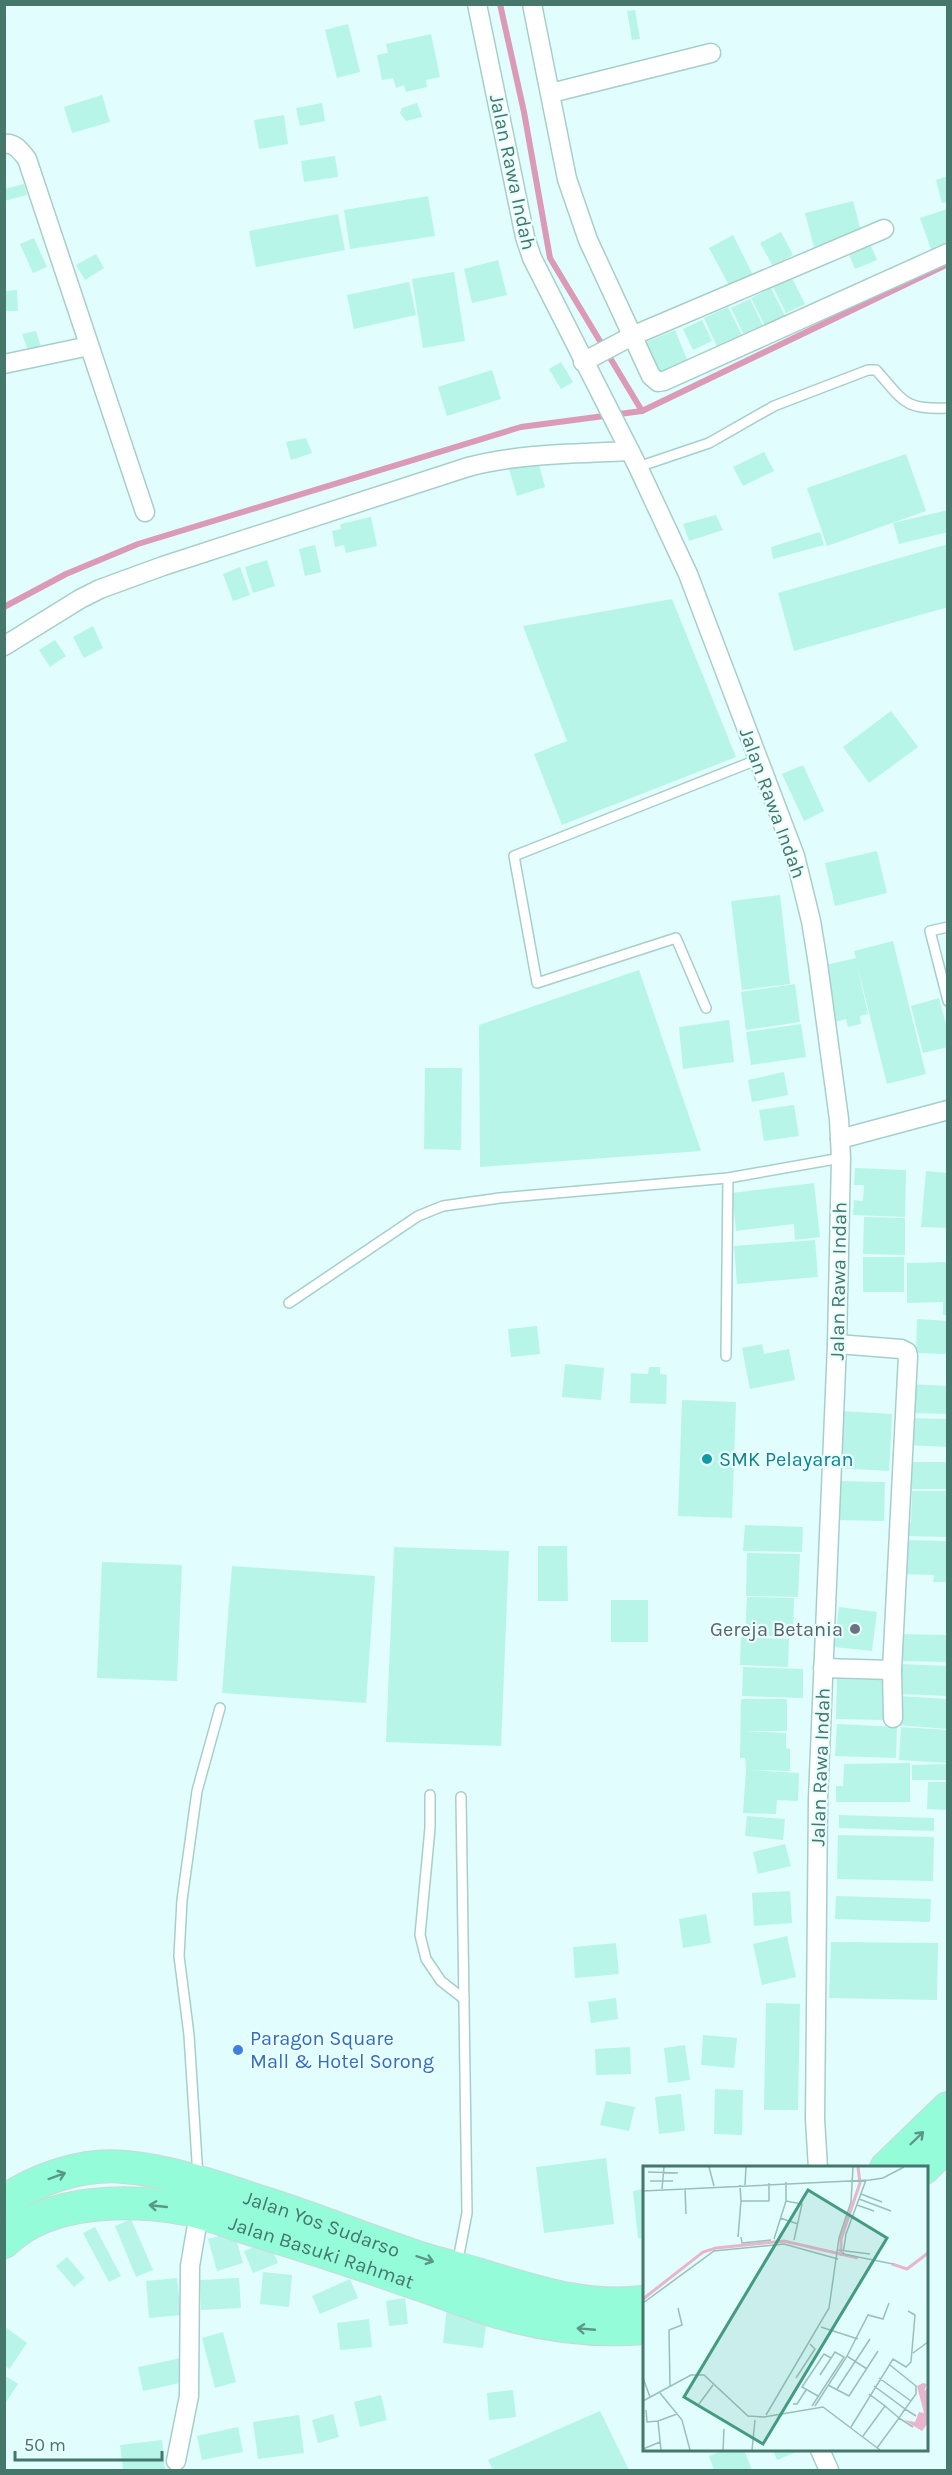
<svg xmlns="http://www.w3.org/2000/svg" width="952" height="2475" font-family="Karla,sans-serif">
  <rect width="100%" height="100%" fill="#e1fdfe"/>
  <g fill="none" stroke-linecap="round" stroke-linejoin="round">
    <g stroke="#db9ab7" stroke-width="6">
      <polyline points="500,4 524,112 550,258 642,411"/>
      <polyline points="4,607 66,574 138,544 521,427 642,411 948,264"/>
    </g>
  </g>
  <g fill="#b7f5e9">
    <polygon points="635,10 640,39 632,40 627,11"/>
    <polygon points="348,24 360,72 337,78 325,30"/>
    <polygon points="431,34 440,77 426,80 427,87 406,92 404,85 396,88 393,78 382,80 377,55 388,53 386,44"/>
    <polygon points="102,95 110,122 72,133 64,107"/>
    <polygon points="322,103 325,121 300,126 296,108"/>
    <polygon points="417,103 422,117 406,121 400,113 402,108"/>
    <polygon points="284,115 288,144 259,149 254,120"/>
    <polygon points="335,156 338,177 304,182 301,161"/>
    <polygon points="948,176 948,202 942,203 936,180"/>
    <polygon points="24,184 27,195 4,201 4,189"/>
    <polygon points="428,196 435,236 350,249 344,210"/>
    <polygon points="853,201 862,235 814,247 805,213"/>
    <polygon points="947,209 948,247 932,252 920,218"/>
    <polygon points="338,214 345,250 256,267 249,231"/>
    <polygon points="781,232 793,255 773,266 760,243"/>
    <polygon points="733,235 753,275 730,287 709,248"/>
    <polygon points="34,238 47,267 33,273 20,244"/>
    <polygon points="869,241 877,260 855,269 847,250"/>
    <polygon points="96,254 104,268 85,280 76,265"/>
    <polygon points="498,260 507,295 472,303 464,269"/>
    <polygon points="454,272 465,341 423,348 412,279"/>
    <polygon points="790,274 805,304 786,313 771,283"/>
    <polygon points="409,282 416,315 354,329 347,295"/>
    <polygon points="771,288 785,316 765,326 751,298"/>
    <polygon points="17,290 18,311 4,311 4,291"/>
    <polygon points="750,299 764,328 745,337 731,308"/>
    <polygon points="728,307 744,339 719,351 704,318"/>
    <polygon points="702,320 712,341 693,350 683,329"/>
    <polygon points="675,330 689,364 658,377 644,343"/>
    <polygon points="36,331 41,347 29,352 22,334"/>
    <polygon points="561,362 573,382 561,389 549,369"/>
    <polygon points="492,370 501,399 447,416 438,387"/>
    <polygon points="306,438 312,453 291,460 286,442"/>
    <polygon points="764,452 774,471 743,486 733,467"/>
    <polygon points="906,454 926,511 827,546 807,488"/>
    <polygon points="538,461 545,487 517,496 509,469"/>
    <polygon points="948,510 948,532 899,544 893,523"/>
    <polygon points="716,515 723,530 689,541 683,524"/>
    <polygon points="371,517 377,546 346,553 344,545 335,547 332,531 341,529 340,524"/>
    <polygon points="820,532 824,545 773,559 771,547"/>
    <polygon points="948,544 948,607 794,651 778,593"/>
    <polygon points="315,545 321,572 305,576 299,549"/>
    <polygon points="267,560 275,586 253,593 245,567"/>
    <polygon points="240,567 250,595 233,601 223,574"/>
    <polygon points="672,599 736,757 562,825 534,754 567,741 523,626"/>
    <polygon points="93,626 103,648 84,658 73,637"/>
    <polygon points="55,640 66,656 50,667 39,650"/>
    <polygon points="891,711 918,747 869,783 843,747"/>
    <polygon points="803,765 824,811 804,821 782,774"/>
    <polygon points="877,851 887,893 835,906 825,863"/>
    <polygon points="780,895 790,984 742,990 731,901"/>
    <polygon points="893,941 926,1074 887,1084 857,965 868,1014 860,1016 861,1024 848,1027 846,1019 835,1022 822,966 856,958 854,951"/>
    <polygon points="639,970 701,1151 480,1167 479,1025"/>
    <polygon points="795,984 800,1022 746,1030 741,992"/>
    <polygon points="939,998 948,1032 948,1047 923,1053 911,1006"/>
    <polygon points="729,1020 734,1062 683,1069 679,1027"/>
    <polygon points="801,1024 806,1057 751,1065 746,1032"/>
    <polygon points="425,1068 462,1068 461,1150 424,1149"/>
    <polygon points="784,1072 788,1095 752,1102 748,1080"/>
    <polygon points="794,1105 799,1136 764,1141 759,1110"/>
    <polygon points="855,1168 906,1170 905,1217 853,1215 854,1200 863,1201 864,1185 854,1185"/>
    <polygon points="926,1171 948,1173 948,1228 921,1227"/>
    <polygon points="814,1183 820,1237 795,1240 794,1224 736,1231 732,1193"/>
    <polygon points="864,1217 905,1218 905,1255 863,1254"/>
    <polygon points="815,1240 818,1277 737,1284 734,1246"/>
    <rect x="863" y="1257" width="41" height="35"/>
    <polygon points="948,1262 948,1315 943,1315 943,1302 907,1303 907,1263"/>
    <polygon points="917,1319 948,1321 948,1354 916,1353"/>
    <polygon points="537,1326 540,1354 511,1357 508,1329"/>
    <polygon points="762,1344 764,1354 789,1349 795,1380 750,1389 742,1348"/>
    <polygon points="565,1364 604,1368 601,1400 562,1397"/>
    <polygon points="649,1367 660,1367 660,1374 667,1375 666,1404 630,1403 631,1373 648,1374"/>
    <polygon points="908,1384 948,1386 948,1414 911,1413"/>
    <polygon points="682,1400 736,1402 732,1518 678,1516"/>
    <polygon points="841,1411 892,1414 889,1471 837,1468"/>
    <polygon points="908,1418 948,1419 948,1447 907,1445"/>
    <rect x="912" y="1462" width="36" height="27"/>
    <polygon points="836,1481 885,1482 884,1521 835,1520"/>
    <polygon points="912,1491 948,1491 948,1537 905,1536 905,1523 911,1523"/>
    <polygon points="745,1525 803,1527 802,1552 743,1551"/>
    <polygon points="902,1540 948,1541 948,1582 933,1582 934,1575 901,1574"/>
    <polygon points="538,1546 567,1546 568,1601 538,1601"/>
    <polygon points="394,1547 509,1551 501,1746 386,1742"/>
    <polygon points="747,1553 800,1554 798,1597 746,1596"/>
    <polygon points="102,1562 182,1565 177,1681 97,1678"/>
    <polygon points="232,1566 375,1576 366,1703 222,1693"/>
    <polygon points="747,1597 794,1598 793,1637 745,1635"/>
    <rect x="611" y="1600" width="37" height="42"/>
    <polygon points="839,1607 877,1612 872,1651 834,1647"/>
    <polygon points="900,1634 948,1635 948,1662 899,1661"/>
    <polygon points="741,1637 789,1639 788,1667 740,1665"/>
    <polygon points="899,1664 948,1666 948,1696 898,1694"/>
    <polygon points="743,1667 803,1669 803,1698 742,1696"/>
    <polygon points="837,1679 885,1680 884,1720 836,1719"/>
    <polygon points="899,1696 948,1699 948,1729 896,1725"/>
    <polygon points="741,1699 787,1699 787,1731 745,1731 786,1733 786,1748 790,1749 790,1771 750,1770 799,1773 798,1801 777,1800 776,1814 743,1813 746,1770 745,1758 740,1758"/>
    <polygon points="837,1724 897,1727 896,1758 835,1756"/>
    <polygon points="901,1727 948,1730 948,1763 899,1760"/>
    <polygon points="910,1763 910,1802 836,1802 836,1786 843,1786 844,1764"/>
    <polygon points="948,1764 948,1780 912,1780 912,1765"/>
    <polygon points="928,1782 948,1782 948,1810 927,1809"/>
    <polygon points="839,1815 934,1818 934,1831 839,1828"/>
    <polygon points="747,1816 785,1819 783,1840 745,1836"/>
    <polygon points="838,1835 934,1837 933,1881 837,1879"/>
    <polygon points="785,1844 791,1866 758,1874 753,1852"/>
    <polygon points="790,1891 792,1923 754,1926 752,1893"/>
    <polygon points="836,1896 931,1899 930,1922 835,1919"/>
    <polygon points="706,1914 711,1943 683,1948 679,1919"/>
    <polygon points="787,1936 796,1977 762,1985 753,1944"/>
    <polygon points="831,1942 938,1943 937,2000 829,1998"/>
    <polygon points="616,1943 619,1974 575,1978 573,1947"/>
    <polygon points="616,1998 618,2019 591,2023 588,2002"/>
    <polygon points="766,2003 800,2004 798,2110 764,2110"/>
    <polygon points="703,2035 737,2038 734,2068 701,2065"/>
    <polygon points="685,2045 690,2080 668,2083 664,2048"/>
    <polygon points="630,2047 631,2074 596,2075 595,2049"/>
    <polygon points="715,2089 743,2090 742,2135 714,2134"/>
    <polygon points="681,2094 685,2131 659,2134 655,2097"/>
    <polygon points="606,2101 635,2107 629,2131 600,2125"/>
    <polygon points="606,2158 614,2224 544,2233 536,2167"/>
    <polygon points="644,2189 644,2238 638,2238 633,2191"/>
    <polygon points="131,2219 153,2270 136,2277 115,2226"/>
    <polygon points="95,2227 121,2276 109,2282 83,2233"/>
    <polygon points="234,2232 243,2263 217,2271 208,2239"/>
    <polygon points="269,2241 278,2263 253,2273 244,2251"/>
    <polygon points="67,2257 85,2278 74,2287 56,2266"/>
    <polygon points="263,2272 292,2275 289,2307 260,2304"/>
    <polygon points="177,2278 181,2315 149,2318 146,2281"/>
    <polygon points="239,2278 241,2308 201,2310 200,2280"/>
    <polygon points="350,2279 358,2298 320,2314 312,2296"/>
    <polygon points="405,2298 408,2324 389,2326 386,2301"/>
    <polygon points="447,2308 488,2312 483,2348 443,2343"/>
    <polygon points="369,2319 372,2347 340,2350 337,2323"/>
    <polygon points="4,2326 27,2343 9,2369 4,2365"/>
    <polygon points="223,2332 236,2382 215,2388 202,2338"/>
    <polygon points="181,2358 185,2382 143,2391 138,2367"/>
    <polygon points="4,2375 18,2384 4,2405"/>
    <polygon points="513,2390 516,2417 489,2420 487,2393"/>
    <polygon points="381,2395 387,2420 360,2427 354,2402"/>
    <polygon points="600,2411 629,2470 493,2470 488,2460"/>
    <polygon points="333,2414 339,2437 318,2443 312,2420"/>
    <polygon points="299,2415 304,2453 258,2459 253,2422"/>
    <polygon points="238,2427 243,2452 202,2460 197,2436"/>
    <polygon points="162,2440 165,2470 123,2470 120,2445"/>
    <polygon points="725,2450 744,2450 752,2470 714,2470 709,2456"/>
    <polygon points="773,2450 795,2450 796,2452 777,2460"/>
  </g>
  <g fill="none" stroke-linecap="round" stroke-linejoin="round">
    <g stroke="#a7cfc9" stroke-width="12">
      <g id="lane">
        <path d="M 638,467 L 709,443 L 774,406 L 868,370 L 876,370 C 904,401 903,410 948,408"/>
        <polyline points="948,927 930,931 948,1001"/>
        <polyline points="706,1008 676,938 537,983 514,856 759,759"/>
        <polyline points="289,1303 418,1216 443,1206 500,1198 728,1178 841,1158"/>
        <polyline points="726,1356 728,1178"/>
        <polyline points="430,1795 430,1828 420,1935 426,1959 441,1981 464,1999"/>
        <polyline points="198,2177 189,2035 179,1956 182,1900 197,1791 220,1708"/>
        <polyline points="457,2265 467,2213 461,1797"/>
      </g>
    </g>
    <g stroke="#a7cfc9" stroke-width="21">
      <g id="street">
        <polyline points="477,4 525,237 532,258 638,467 688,574 795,856 811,921 818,964 839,1119 841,1158 837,1344 818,1799 815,2119 818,2168"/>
        <polyline points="532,4 567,179 588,240 651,376 658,382 664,381 948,253"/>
        <polyline points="551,93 711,53"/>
        <path d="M 4,144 C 15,142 21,152 27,159 L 145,512"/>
        <polyline points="583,362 632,336 884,229"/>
        <polyline points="4,364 89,346"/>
        <path d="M 4,646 L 80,599 L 100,589 L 163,566 L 468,467 C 521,453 575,454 630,451"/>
        <polyline points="840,1139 948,1110"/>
        <polyline points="837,1344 901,1349 907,1352 908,1356 892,1670 893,1718"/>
        <polyline points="823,1668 892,1670"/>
        <polyline points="820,2450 829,2470"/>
        <polyline points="176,2461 189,2396 190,2266 199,2213"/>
      </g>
    </g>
    <g stroke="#cbd9d6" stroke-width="34">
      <g id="highway">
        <polyline points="886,2168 948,2108"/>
        <polyline points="924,2168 948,2144"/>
        <path id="s1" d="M 4,2202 C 37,2178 84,2163 125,2167 C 171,2171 216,2187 261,2202 C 315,2219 369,2241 423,2259 C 442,2265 462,2269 480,2275 C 537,2292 584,2309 644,2302"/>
        <path id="s2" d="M 4,2242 C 48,2198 130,2199 186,2209 C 211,2214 236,2225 260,2232 C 312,2248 364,2265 415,2283 C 445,2293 475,2305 505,2314 C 552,2327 597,2332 644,2328"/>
      </g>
    </g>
    <use href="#lane" stroke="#fff" stroke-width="9"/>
    <use href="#street" stroke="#fff" stroke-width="18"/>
    <use href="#highway" stroke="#94fcd9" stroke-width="32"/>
  </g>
  <defs><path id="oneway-shaft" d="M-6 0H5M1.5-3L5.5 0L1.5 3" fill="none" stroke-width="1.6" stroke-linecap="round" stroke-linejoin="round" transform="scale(1.5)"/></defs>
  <g stroke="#5a9886">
    <use href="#oneway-shaft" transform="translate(917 2138) rotate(-44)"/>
    <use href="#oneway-shaft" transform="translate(57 2176) rotate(-20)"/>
    <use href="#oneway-shaft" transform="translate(158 2206) rotate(-174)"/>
    <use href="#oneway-shaft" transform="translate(425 2259) rotate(18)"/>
    <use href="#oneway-shaft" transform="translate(586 2329) rotate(-175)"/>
  </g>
  <circle fill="#0f9aa8" stroke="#e9ffff" stroke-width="2" cx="707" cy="1459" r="6"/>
  <circle fill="#6b7280" stroke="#e9ffff" stroke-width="2" cx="855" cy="1629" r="6"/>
  <circle fill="#3f7fe0" stroke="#e9ffff" stroke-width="2" cx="238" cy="2050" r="6"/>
  <g text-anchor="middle" stroke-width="4.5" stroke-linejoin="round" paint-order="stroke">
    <g font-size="20" fill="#46776b" stroke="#e9ffff">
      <text transform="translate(513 172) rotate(78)" y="7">Jalan Rawa Indah</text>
      <text transform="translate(773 803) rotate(70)" y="7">Jalan Rawa Indah</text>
      <text transform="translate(838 1281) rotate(-89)" y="7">Jalan Rawa Indah</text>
      <text transform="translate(820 1767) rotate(-88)" y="7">Jalan Rawa Indah</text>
      <text dy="7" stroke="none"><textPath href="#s1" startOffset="334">Jalan Yos Sudarso</textPath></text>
      <text dy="7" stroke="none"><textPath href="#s2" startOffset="334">Jalan Basuki Rahmat</textPath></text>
    </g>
    <g font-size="20" fill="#0d838f" stroke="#e9ffff" text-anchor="start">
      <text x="719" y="1466">SMK Pelayaran</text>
    </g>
    <g font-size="20" fill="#5b616d" stroke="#e9ffff" text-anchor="end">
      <text x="843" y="1636">Gereja Betania</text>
    </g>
    <g font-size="20" fill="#366cbe" stroke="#e9ffff" text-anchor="start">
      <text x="250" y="2045">Paragon Square<tspan x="250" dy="23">Mall &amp; Hotel Sorong</tspan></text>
    </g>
  </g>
  <g transform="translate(643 2166)">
    <rect width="285" height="285" fill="#e1fdfe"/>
    <path d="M 280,217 L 284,218 L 281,225 L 285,222 L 285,257 L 279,265 L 261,254 L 272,256 L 276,246 L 281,247 L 274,220 Z" fill="#e8b5cc"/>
    <path fill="none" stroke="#e8b5cc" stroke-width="3" d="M 198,90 L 198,73 L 217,17 L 215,1M 249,98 L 264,103 L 285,87M 0,133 L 60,86 L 73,82 L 141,75 L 215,92"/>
    <path fill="none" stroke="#9abfba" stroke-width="1.5" d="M 66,1 L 71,20M 5,6 L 35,7M 223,14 L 203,68 L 200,88 L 250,98M 7,15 L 30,15M 97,19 L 98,35 L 126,35 L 126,17M 102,19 L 103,1M 42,22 L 43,48M 19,23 L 21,1M 0,25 L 227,14 L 240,12 L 261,1M 218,28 L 239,36M 216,33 L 248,45M 143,35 L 159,38 L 151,74M 214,39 L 231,45M 137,52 L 155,58M 95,71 L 98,35M 98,71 L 99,77 L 128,74M 131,73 L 143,35 L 143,16M 195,84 L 227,88M 0,137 L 71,85 L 141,78 L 195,93M 178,161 L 215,173M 270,187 L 285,176M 204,190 L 225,149 L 240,153 L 246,137M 247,199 L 273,220 L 273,228 L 262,243 L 273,250M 0,212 L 7,231M 153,212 L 172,183 L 167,178M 236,212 L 268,235M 185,219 L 206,230 L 235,185M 27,220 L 26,164 L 39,159 L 35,142M 231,220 L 262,243 L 256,252 L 242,240M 194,223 L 227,173M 17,227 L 39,254 L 47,284M 175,230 L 159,221 L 181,188 L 188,192M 0,235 L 48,209 L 61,209 L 105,250 L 121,251 L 180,241 L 237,284M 56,238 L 70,219M 150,238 L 154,238 L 163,224M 169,240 L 201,191 L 192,186 L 177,209M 172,240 L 204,190 L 224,203M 3,244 L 4,256 L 15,255 L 18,284M 123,249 L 186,142 L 196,72 L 208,36 L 210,1M 15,255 L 34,248M 208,261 L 250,193 L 263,201 L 268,196 L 272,149 L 265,145M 220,270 L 242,240 L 226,228M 234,282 L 256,252 L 270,261M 0,283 L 17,276M 80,284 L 81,263M 109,284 L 112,254"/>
    <path fill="#449b7f" fill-opacity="0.15" stroke="#449b7f" stroke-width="3" d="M 165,24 L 244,72 L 120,278 L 41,231 Z"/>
    <rect width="285" height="285" fill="none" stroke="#46776b" stroke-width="3"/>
  </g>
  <rect width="952" height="2475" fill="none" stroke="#46776b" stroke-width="12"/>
  <path d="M15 2451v9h147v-9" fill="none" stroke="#46776b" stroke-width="3"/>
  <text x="24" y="2451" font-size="18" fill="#46776b" stroke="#e9ffff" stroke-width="4.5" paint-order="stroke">50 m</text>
</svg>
